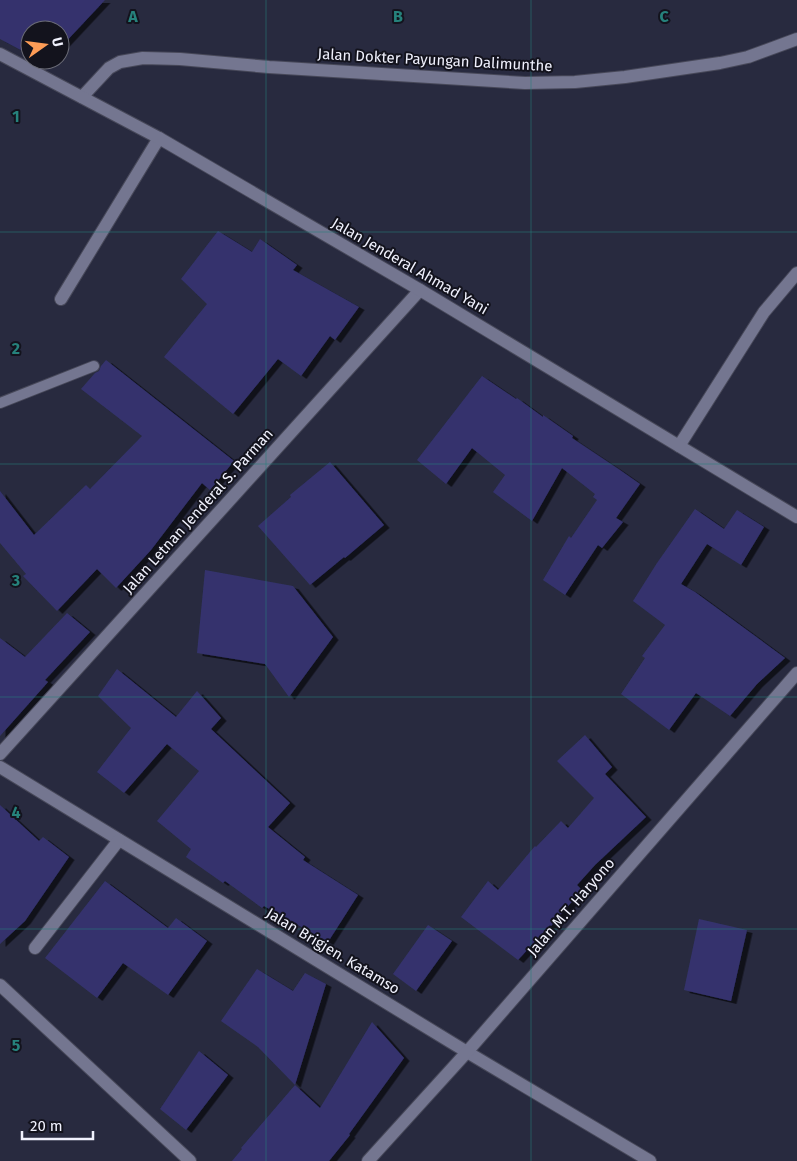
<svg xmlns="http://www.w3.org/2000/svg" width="797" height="1161" font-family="'Fira Sans',sans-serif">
  <defs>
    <filter id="shadow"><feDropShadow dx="5.5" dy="3" stdDeviation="0" flood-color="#0009"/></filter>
  </defs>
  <rect width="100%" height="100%" fill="#282a3f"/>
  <g fill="#34336d" filter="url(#shadow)">
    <polygon points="0,0 105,0 60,48 60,30 30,30 30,55 0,39"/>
    <polygon points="218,231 252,252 260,239 297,265 293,270 359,307 335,340 330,336 301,376 278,359 233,414 164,357 207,304 181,279"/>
    <polygon points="106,360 234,461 210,490 202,483 151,550 116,588 97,569 57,611 23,576 26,574 0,543 0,491 34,535 86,485 90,489 142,436 81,389 95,373 99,371 101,366"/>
    <polygon points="482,376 516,399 517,398 543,417 543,415 573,436 572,438 620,470 640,484 616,518 623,522 602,548 598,545 565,595 543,580 569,536 571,538 597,500 593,497 595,494 562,468 532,521 493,492 505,475 472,448 446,484 417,460"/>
    <polygon points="330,462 384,525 345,558 344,557 310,585 258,526 291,497 290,495"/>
    <polygon points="695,509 724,529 737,510 764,527 741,565 707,544 681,584 695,592 785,658 757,684 730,716 696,693 669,730 621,694 645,658 642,656 665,625 633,601 657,563"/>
    <polygon points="205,570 293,586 333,637 289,697 265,664 197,653"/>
    <polygon points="67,613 90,632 45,680 48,682 0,736 0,638 25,657"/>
    <polygon points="117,669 176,717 197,691 221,718 211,729 290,803 268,827 305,857 303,860 358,895 328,942 264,906 262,908 225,881 223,883 186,857 191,849 157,821 199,771 167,744 124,793 97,772 131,728 98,696"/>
    <polygon points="585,735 612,767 605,774 646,817 595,865 577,885 582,890 551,926 550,925 518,960 461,917 488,881 498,890 535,846 536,847 561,821 568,828 594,798 557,761"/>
    <polygon points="0,805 39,841 43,837 69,857 25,921 0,944"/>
    <polygon points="105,881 168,928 176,918 207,941 168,995 123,963 97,998 45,958"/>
    <polygon points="699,919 747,930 731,1001 684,990"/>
    <polygon points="428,925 452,941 416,991 393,974"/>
    <polygon points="257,969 293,991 305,973 326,984 295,1085 258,1047 221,1021"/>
    <polygon points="372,1022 404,1058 349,1134 350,1135 329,1161 232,1161 242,1149 241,1148 295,1085 320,1108"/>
    <polygon points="199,1051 228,1075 186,1130 160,1109"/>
  </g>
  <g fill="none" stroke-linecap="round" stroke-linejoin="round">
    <g stroke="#474859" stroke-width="12">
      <polyline id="service" points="0,403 94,366"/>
    </g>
    <g stroke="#474859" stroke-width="14">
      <g id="minor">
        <polyline points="82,97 109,68 120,62 143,58 180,59 269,67 525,83 575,82 625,77 720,63 748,57 797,39"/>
        <polyline points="61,299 159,138"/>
        <polyline points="679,446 764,312 797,273"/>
        <polyline points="0,754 420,290"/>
        <polyline points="0,767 467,1052 650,1161"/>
        <polyline points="35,948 119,840"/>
        <polyline points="0,985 190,1161"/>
        <polyline points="368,1161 467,1052 797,673"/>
      </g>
    </g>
    <g stroke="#474859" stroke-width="14">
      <polyline id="tertiary" points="0,54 159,138 420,290 797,517"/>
    </g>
    <use href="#service" stroke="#747690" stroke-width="10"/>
    <use href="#minor" stroke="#747690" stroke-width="12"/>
    <use href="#tertiary" stroke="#747690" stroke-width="12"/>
  </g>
  <path fill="none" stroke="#26827c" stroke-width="1" stroke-opacity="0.55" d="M 266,0 L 266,1161M 531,0 L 531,1161M 0,232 L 797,232M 0,464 L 797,464M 0,697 L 797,697M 0,929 L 797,929"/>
  <g text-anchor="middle" stroke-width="4" stroke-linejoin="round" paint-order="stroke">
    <g font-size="15" fill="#f0f1fd" stroke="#13131d">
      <text transform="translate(435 60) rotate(3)" y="5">Jalan Dokter Payungan Dalimunthe</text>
      <text transform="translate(410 266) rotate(30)" y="5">Jalan Jenderal Ahmad Yani</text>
      <text transform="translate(198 511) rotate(-48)" y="5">Jalan Letnan Jenderal S. Parman</text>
      <text transform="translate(571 907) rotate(-49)" y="5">Jalan M.T. Haryono</text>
      <text transform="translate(333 951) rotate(31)" y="5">Jalan Brigjen. Katamso</text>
    </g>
  </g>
  <g font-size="16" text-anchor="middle" font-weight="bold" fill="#26827c" stroke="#13131d" stroke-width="4" stroke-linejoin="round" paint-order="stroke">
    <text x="133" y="22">A</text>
    <text x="398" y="22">B</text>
    <text x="664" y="22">C</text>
    <text x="16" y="122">1</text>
    <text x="16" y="354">2</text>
    <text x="16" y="586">3</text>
    <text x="16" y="818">4</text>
    <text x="16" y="1051">5</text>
  </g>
  <g transform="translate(45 45) rotate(76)"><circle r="24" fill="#13131d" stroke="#6b6c77"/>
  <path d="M0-4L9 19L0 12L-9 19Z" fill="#fd9c56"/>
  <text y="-8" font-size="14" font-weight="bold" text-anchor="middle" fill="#f0f1fd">U</text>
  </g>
  <path d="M22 1131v8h71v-8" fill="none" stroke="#f0f1fd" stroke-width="2.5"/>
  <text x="30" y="1131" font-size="15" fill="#f0f1fd" stroke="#13131d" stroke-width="4" paint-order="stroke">20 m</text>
</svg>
